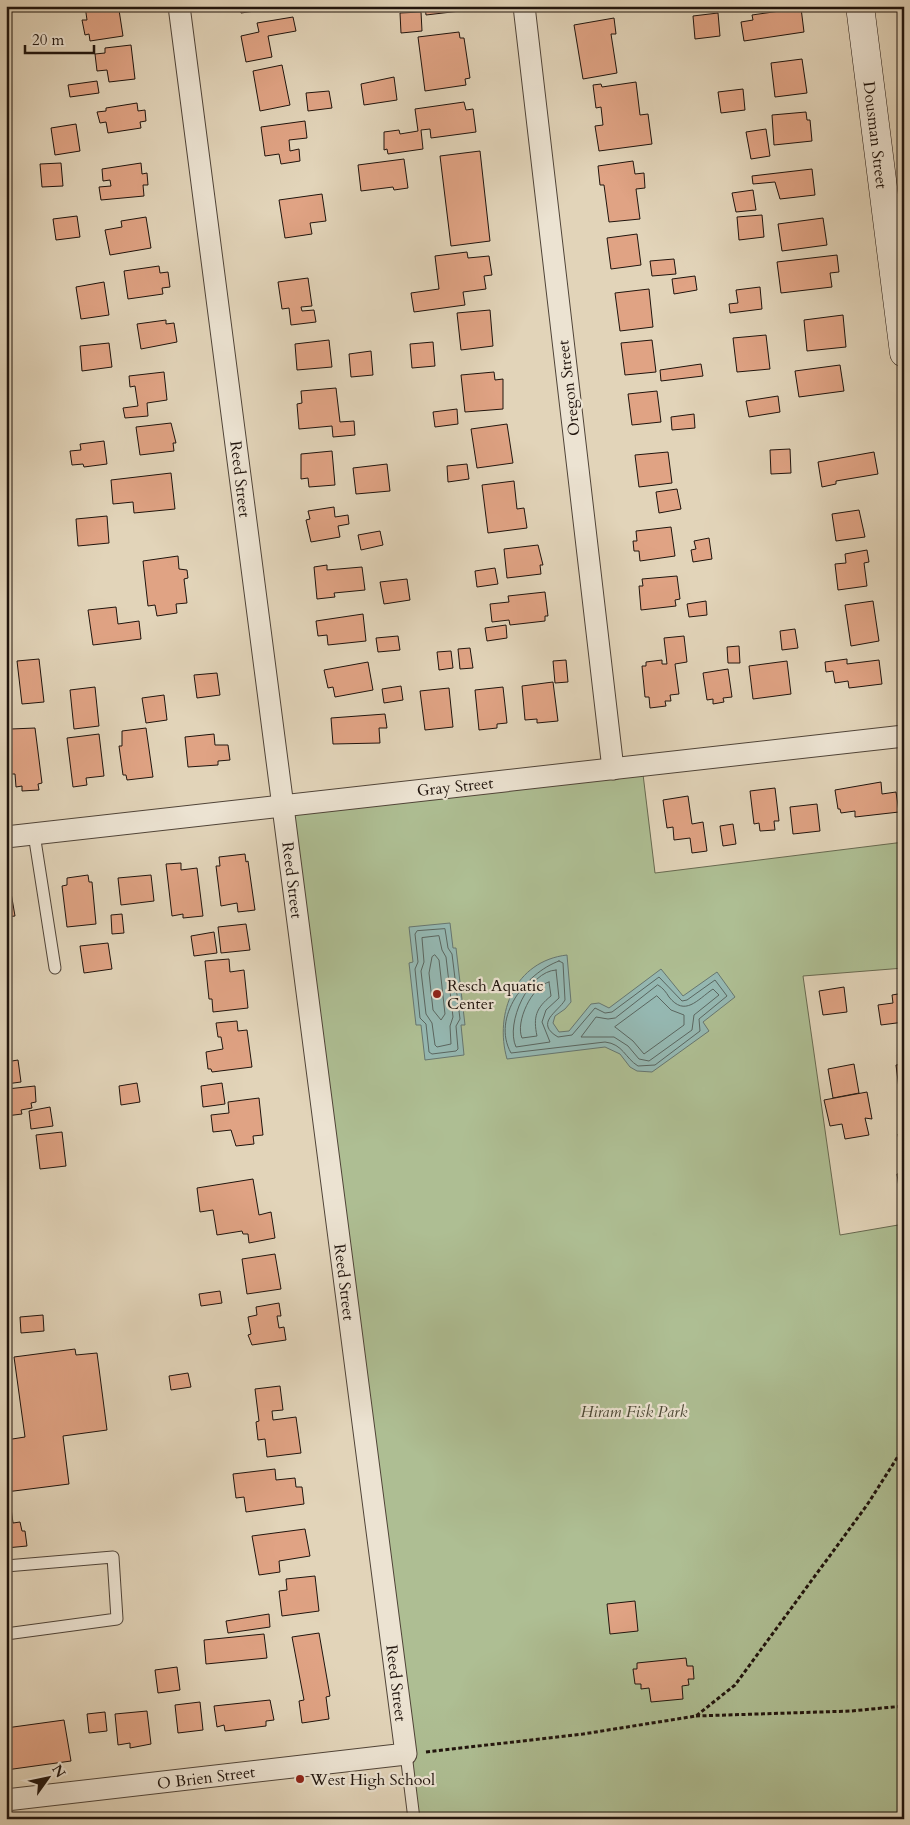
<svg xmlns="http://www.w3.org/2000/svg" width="910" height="1825" font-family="Cardo,serif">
  <rect width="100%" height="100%" fill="#e2d4b9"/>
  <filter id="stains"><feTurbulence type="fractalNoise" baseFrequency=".004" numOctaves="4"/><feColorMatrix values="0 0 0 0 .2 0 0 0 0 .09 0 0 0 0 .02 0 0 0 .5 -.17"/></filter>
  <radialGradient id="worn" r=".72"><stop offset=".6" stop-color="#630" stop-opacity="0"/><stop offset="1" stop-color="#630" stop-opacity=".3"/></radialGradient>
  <polygon fill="#aebe93" stroke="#676950" points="642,766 655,873 904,842 904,968 803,976 840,1235 904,1224 904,1819 414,1819 283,805"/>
  <g fill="#95b8b2" stroke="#667670">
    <polygon points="450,923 453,948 456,948 465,1025 461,1025 464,1055 425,1060 421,1025 416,1025 409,963 413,962 409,927"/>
    <path d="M 567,955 L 571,1002 L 565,1009 L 555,1016 L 553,1023 L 559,1032 L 569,1031 L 591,1004 L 599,1003 L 609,1008 L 661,969 L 683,996 L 717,972 L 735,997 L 703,1022 L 709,1031 L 652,1072 L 637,1071 L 630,1067 L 620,1054 L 605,1047 L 507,1059 C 494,1013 515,961 567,955 Z"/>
  </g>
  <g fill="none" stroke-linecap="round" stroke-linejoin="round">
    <g stroke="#5a6660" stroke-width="1">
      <polygon points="445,929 448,948 452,954 460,1019 456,1026 458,1049 456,1051 432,1054 429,1052 426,1024 420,1018 415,969 418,962 415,934 417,931"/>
      <polygon points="439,936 442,950 446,957 453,1017 450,1026 451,1044 437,1047 435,1045 432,1023 426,1014 421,971 424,962 422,938"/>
      <polygon points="435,955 439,960 445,1014 441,1020 433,1010 429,973 432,957"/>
      <path d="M 559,961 L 563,963 L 565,1000 C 558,1012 534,1023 558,1037 L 572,1035 L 595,1008 L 605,1013 L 612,1012 L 659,977 L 682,1001 L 687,1000 L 715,980 L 727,996 L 699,1019 L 700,1031 L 655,1065 L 638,1066 C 625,1058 623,1044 605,1042 L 511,1053 C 491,1017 526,973 559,961 Z"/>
      <path d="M 556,970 L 559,998 L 546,1010 L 542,1022 L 550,1042 L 516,1047 C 505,1023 529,971 556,970 Z"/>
      <path d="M 549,982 L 551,996 C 536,1008 533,1017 537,1036 L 522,1038 C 515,1022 532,986 549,982 Z"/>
      <path d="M 658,985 C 663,988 666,992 669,997 C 685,1017 697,1000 713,989 L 719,995 L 694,1015 L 692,1030 L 649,1061 L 639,1059 L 628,1046 L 614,1037 L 581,1037 L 596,1017 L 608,1019 L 615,1018 Z"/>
      <polygon points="657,996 671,1010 684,1015 684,1025 644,1054 633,1041 615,1027"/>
    </g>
  </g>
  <g fill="#e0a384" stroke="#20140d">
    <polygon points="85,6 124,6 124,10 119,10 123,36 90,41 89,34 85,35 82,20 87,20"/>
    <polygon points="240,6 268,6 269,9 241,13"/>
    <polygon points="425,6 459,6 460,11 426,15"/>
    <polygon points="801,8 804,32 744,41 741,22 753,20 752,15"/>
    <polygon points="421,12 422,31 401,33 400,13"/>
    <polygon points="718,13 720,36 695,39 693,16"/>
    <polygon points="293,17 296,31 268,36 272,57 246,62 241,36 259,32 257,23"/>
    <polygon points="614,18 616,34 611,34 617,73 583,79 574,25"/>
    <polygon points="459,32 460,38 464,38 470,78 465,79 466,85 425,91 418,37"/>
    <polygon points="131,45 135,79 109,82 107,70 97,71 95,54 105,53 105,48"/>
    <polygon points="802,59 807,93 775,97 771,63"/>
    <polygon points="282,65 290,105 260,111 253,71"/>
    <polygon points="394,77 397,100 364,105 361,84"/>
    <polygon points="97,81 99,93 70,97 68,85"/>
    <polygon points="636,82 640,115 648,114 652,144 599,151 595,126 603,125 601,107 596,108 593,85 601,84 602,87"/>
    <polygon points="743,89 745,110 721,113 718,92"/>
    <polygon points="329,91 332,108 308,111 306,93"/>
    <polygon points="464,102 466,110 473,109 476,132 431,138 430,129 421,130 423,149 388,154 387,149 384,150 384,132 399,130 400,134 418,131 415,109"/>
    <polygon points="137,103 138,111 145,110 146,121 140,122 141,128 108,133 106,122 100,123 97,112 106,111 106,108"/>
    <polygon points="806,112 807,120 810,120 812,141 774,145 772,115"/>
    <polygon points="305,121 307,138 289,140 290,151 299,149 300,161 281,164 279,154 265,156 261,127"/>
    <polygon points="76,124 80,151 55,155 51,128"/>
    <polygon points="766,129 770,156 751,159 746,132"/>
    <polygon points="480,151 490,241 451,246 440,156"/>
    <polygon points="404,159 408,188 394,190 393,187 361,191 358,165"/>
    <polygon points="633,161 635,174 644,173 645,188 636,189 640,219 609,222 604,185 600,185 598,166"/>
    <polygon points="61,163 63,186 42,187 40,164"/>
    <polygon points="141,163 142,174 147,173 148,185 143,185 144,196 101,200 99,187 111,186 110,180 103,181 102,169"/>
    <polygon points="812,169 815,195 780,199 775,182 753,184 752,176"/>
    <polygon points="753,190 756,210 736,212 732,193"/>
    <polygon points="322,194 326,221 310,223 312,234 285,238 279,200"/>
    <polygon points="762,215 764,237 739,240 737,217"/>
    <polygon points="77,216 80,237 56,240 53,219"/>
    <polygon points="146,217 151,248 110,255 105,230 122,227 121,221"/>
    <polygon points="823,218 827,245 782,251 778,224"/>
    <polygon points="637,234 641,265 611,269 607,238"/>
    <polygon points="467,252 468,258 489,256 492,275 484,276 486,289 463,292 465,305 414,312 411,293 439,289 435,256"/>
    <polygon points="837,255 839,272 830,273 832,287 781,293 777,262"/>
    <polygon points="674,259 676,274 652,276 650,261"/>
    <polygon points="159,266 160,273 168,272 170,287 162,288 163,294 128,299 124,271"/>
    <polygon points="695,276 697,290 674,294 672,279"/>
    <polygon points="308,278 312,306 301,307 302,311 314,310 316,322 291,325 289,308 282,309 278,282"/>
    <polygon points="104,282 109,315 81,319 76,287"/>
    <polygon points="760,287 762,309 730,313 729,304 738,303 736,290"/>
    <polygon points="649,289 653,327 620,331 615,293"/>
    <polygon points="490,310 493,346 461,350 457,313"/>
    <polygon points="843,315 846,347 807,351 804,320"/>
    <polygon points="166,320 166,324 174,323 177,342 141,349 137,324"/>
    <polygon points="766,335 770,369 737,372 733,338"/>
    <polygon points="329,340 332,367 297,370 295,344"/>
    <polygon points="652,340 656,372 625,375 621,343"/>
    <polygon points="433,342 435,366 412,368 410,344"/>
    <polygon points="109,343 112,367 82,371 80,346"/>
    <polygon points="371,351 373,375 351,377 349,354"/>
    <polygon points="701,364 703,376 661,381 660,370"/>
    <polygon points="840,365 844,391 799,397 795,371"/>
    <polygon points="164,372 167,400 147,403 148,416 125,418 123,408 138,406 135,386 130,387 129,376"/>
    <polygon points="494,372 495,380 503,379 503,409 465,412 461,375"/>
    <polygon points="336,388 340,422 354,421 355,435 333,437 332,426 299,429 297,404 302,403 301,391"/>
    <polygon points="657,391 661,422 632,425 628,394"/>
    <polygon points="778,396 780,412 749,417 746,401"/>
    <polygon points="457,409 458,424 435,427 433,412"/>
    <polygon points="694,414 695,428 672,430 671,417"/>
    <polygon points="171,423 176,443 173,443 174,451 140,455 136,427"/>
    <polygon points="507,424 513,463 477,468 471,429"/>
    <polygon points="104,441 107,464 84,467 83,464 72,465 70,451 81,450 80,444"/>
    <polygon points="790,449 791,473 771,474 770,450"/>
    <polygon points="332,451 335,485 309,487 308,478 301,479 301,454"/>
    <polygon points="668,452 672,483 639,487 635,455"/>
    <polygon points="874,452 878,474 836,481 836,484 822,487 818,462"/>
    <polygon points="387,464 390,491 356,494 353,468"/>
    <polygon points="467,464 469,479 448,482 447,466"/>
    <polygon points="171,473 175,509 134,513 133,502 113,504 111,480"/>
    <polygon points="514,481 517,509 524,508 527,528 488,533 482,485"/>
    <polygon points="677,489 681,509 659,513 656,492"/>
    <polygon points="334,507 335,517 348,515 349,524 338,526 340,537 311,542 306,520 310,519 308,511"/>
    <polygon points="859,510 865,537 836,541 832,514"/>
    <polygon points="107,516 109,543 78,546 76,519"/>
    <polygon points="671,527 675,556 640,561 639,551 634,551 633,541 637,541 636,531"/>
    <polygon points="380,531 383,545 361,550 358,535"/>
    <polygon points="709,538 712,559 693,562 691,550 696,549 694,541"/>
    <polygon points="538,545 543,565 540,565 541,574 507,578 504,549"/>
    <polygon points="867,550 869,562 864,563 867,586 838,590 835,564 846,563 845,554"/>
    <polygon points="178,556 179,569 187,570 188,578 184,579 187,603 176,604 177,613 157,616 155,605 148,606 143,561"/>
    <polygon points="327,565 327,570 362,567 365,590 334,593 335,597 317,599 314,567"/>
    <polygon points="495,568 498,584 477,587 475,571"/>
    <polygon points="677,576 680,599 675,600 676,606 641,610 639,586 643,586 642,579"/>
    <polygon points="407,579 410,600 384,604 380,582"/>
    <polygon points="545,592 548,616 545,616 545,621 510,625 509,620 492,622 490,604 509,602 508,596"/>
    <polygon points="706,601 707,615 689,617 687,604"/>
    <polygon points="873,601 879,641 851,646 845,605"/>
    <polygon points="116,607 118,624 139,621 141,639 93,645 88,610"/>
    <polygon points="363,614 366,641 328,645 327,635 318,636 316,621"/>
    <polygon points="506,625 507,638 487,641 485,628"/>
    <polygon points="795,629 798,648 782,650 780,631"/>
    <polygon points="398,636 400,650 378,652 376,638"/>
    <polygon points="684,636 687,662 675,664 679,694 670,695 671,701 665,701 666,706 650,708 649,697 645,697 642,666 646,666 646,662 662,660 662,664 667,664 664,638"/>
    <polygon points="739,646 740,663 728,663 727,647"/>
    <polygon points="470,648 473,668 460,669 458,649"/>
    <polygon points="451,651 453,668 439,670 437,652"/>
    <polygon points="39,659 44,702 22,704 17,661"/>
    <polygon points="847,659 847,664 879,660 882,684 849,688 848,681 835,683 833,671 826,672 825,662"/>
    <polygon points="566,660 568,682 555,683 553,661"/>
    <polygon points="787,661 791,694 753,699 749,666"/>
    <polygon points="368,662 373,690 335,697 333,687 328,688 324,670"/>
    <polygon points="728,669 732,697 723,698 724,702 713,704 713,699 707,700 703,673"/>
    <polygon points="217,673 220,695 197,698 194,675"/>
    <polygon points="553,682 558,721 537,723 537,719 525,720 522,686"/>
    <polygon points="401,686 403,700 384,703 382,689"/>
    <polygon points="95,687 99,726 74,729 70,690"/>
    <polygon points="503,687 507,723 497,724 497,728 479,730 475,690"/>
    <polygon points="449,688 453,727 425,730 420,691"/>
    <polygon points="164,695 167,720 146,723 142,698"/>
    <polygon points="385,714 387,728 379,728 380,743 333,744 331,718"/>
    <polygon points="35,728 42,783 38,784 39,790 22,791 22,786 16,787 15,774 11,774 11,729"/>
    <polygon points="146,728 153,777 127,780 126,775 123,775 119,746 122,746 122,731"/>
    <polygon points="99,734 104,776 86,778 87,785 73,787 67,738"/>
    <polygon points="214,734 215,745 228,745 230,760 218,761 218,765 188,767 185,737"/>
    <polygon points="881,782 882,794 896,792 899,812 855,817 855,811 841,813 840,809 838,809 835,790"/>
    <polygon points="775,788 779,821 774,821 775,830 760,831 759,823 754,824 750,791"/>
    <polygon points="688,796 692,824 703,822 707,851 692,853 690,838 674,840 673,827 667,828 663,800"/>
    <polygon points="817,804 820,831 793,834 790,807"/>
    <polygon points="733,824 736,844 723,846 720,826"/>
    <polygon points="245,854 246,862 248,861 255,910 238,912 237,903 221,906 216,866 220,866 219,857"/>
    <polygon points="181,863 181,870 197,868 203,916 183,918 183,914 172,916 166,864"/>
    <polygon points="8,875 15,916 6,917 6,876"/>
    <polygon points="88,875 89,882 92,882 96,924 67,927 62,886 67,885 67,878"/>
    <polygon points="151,875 154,901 121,905 118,878"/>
    <polygon points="122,914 124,933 112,934 111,915"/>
    <polygon points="246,924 250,950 221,953 218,927"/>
    <polygon points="214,932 217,953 194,956 191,936"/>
    <polygon points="108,943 112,969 84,973 80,946"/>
    <polygon points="229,959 230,972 244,970 248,1008 213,1012 212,999 209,999 205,961"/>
    <polygon points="844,987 847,1012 823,1015 819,991"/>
    <polygon points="904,993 904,1022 881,1025 878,1005 893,1003 892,995"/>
    <polygon points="237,1021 238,1031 247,1030 252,1067 212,1072 211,1069 208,1069 206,1052 223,1049 221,1037 218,1037 216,1023"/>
    <polygon points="18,1060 21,1082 6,1084 6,1062"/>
    <polygon points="854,1064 859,1093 833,1098 828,1069"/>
    <polygon points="904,1064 904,1096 900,1097 896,1065"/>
    <polygon points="137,1083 140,1102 121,1105 119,1086"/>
    <polygon points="222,1083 225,1104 203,1107 201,1086"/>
    <polygon points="6,1085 7,1089 35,1086 36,1102 31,1103 32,1108 21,1110 22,1114 6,1116"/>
    <polygon points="867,1092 872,1119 865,1118 869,1135 845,1139 842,1124 830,1126 824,1100"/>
    <polygon points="259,1098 263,1135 253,1136 254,1144 236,1146 231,1130 213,1132 211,1115 229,1113 228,1102"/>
    <polygon points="50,1107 53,1126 31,1129 29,1111"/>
    <polygon points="62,1132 66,1166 40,1169 36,1135"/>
    <polygon points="904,1133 904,1162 902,1162 898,1134"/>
    <polygon points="904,1173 904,1201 901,1201 897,1174"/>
    <polygon points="253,1179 259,1215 271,1212 275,1238 249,1243 248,1234 243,1234 242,1231 217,1235 213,1210 200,1212 197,1188"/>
    <polygon points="275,1254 281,1289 247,1294 242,1259"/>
    <polygon points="220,1291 222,1303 201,1306 199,1294"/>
    <polygon points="279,1303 281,1316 277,1316 279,1328 284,1327 286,1340 252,1345 248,1335 251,1334 248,1317 257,1315 256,1307"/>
    <polygon points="43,1315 44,1331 21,1333 20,1317"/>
    <polygon points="75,1349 76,1355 97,1353 107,1430 63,1436 69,1484 6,1492 6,1440 25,1437 14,1357"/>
    <polygon points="188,1373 191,1387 171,1390 169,1376"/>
    <polygon points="280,1386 283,1410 272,1411 273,1420 296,1417 301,1453 267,1457 265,1439 258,1440 256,1422 259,1421 255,1389"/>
    <polygon points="275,1469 276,1480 295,1478 296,1487 302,1487 304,1504 246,1512 244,1497 236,1498 233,1474"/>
    <polygon points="11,1508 13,1523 20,1522 22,1531 25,1531 27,1546 6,1548 6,1509"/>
    <polygon points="305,1529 310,1556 279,1561 280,1572 259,1575 252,1536"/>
    <polygon points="315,1576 319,1611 282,1616 279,1591 287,1590 286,1579"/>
    <polygon points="635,1601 638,1631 610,1634 607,1604"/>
    <polygon points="269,1614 270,1627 228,1633 226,1621"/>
    <polygon points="319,1633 330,1696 326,1697 329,1719 302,1723 299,1701 304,1700 292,1637"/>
    <polygon points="264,1634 267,1658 206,1664 204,1640"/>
    <polygon points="686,1658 687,1666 693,1666 694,1679 688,1679 689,1685 682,1686 683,1699 651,1702 649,1688 641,1689 641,1684 635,1684 633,1669 637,1669 637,1663"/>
    <polygon points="177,1667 180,1690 158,1693 155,1670"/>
    <polygon points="270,1700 274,1720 266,1721 266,1726 225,1731 224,1725 217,1727 214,1706"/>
    <polygon points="200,1702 203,1730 178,1733 175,1705"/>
    <polygon points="147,1711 151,1744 130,1748 130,1743 118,1745 115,1714"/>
    <polygon points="105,1712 107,1731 89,1733 87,1714"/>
    <polygon points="64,1720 71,1761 6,1770 6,1728"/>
  </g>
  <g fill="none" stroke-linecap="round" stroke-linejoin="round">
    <g stroke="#504438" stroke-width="13">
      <g id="lane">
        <polyline points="34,834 55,968"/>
        <polyline points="6,1566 113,1557 117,1619 6,1634"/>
        <polyline points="406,1754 414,1819"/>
      </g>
    </g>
    <g stroke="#504438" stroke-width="23">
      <g id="street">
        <polyline points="524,6 613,769"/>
        <polyline points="6,837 904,736"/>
        <polyline points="6,1800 406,1754 179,6"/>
      </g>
    </g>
    <g stroke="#20140d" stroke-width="29">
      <polyline id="secondary" points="860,6 904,353"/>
    </g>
    <g stroke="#20140d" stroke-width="3" stroke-dasharray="4 2.5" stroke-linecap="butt">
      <polyline points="696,1716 851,1711 904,1706"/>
      <polyline points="426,1752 583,1734 696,1716 735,1685 867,1505 904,1447"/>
    </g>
    <use href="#lane" stroke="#ece3d2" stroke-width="11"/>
    <use href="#street" stroke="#ece3d2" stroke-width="21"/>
    <use href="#secondary" stroke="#ece3d2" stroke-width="28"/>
  </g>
  <g fill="#8f2418" stroke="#ece3d2" stroke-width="2">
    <circle cx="437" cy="994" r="5"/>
    <circle cx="300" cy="1779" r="5"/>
  </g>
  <g text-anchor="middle" stroke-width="4.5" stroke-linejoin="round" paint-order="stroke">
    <g font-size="16" fill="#20140d" stroke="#ece3d2">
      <text transform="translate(876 135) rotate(83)" y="6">Dousman Street</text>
      <text transform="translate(568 388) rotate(-97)" y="6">Oregon Street</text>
      <text transform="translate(241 479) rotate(83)" y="6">Reed Street</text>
      <text transform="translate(455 786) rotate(-6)" y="6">Gray Street</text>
      <text transform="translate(293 880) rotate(83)" y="6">Reed Street</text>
      <text transform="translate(345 1282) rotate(83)" y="6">Reed Street</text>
      <text transform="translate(397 1683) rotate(83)" y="6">Reed Street</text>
      <text transform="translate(206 1777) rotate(-7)" y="6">O Brien Street</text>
    </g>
    <g font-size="16" fill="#20140d" stroke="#ece3d2" text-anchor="start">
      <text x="447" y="991">Resch Aquatic<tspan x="447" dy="18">Center</tspan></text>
      <text x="310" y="1785">West High School</text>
    </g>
    <g font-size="16" font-style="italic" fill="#4b4735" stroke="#ece3d2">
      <text x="634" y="1417">Hiram Fisk Park</text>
    </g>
  </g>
  <rect width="910" height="1825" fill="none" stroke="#e2d4b9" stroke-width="25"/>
  <rect x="8" y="8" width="895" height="1810" fill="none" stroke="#20140d" stroke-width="2.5"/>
  <rect x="12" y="12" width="885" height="1800" fill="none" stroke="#20140d"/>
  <g transform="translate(48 1778) rotate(57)" stroke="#ece3d2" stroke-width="4" paint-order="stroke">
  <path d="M0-4L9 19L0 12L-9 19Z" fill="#20140d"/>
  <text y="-8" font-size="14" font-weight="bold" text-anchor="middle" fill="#20140d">N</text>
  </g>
  <path d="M25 45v8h69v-8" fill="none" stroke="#20140d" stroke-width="2.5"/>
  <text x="32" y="45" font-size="15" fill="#20140d" stroke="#ece3d2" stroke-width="4" paint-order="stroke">20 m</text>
  <rect width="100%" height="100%" filter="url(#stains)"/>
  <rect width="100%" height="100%" fill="url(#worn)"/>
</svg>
